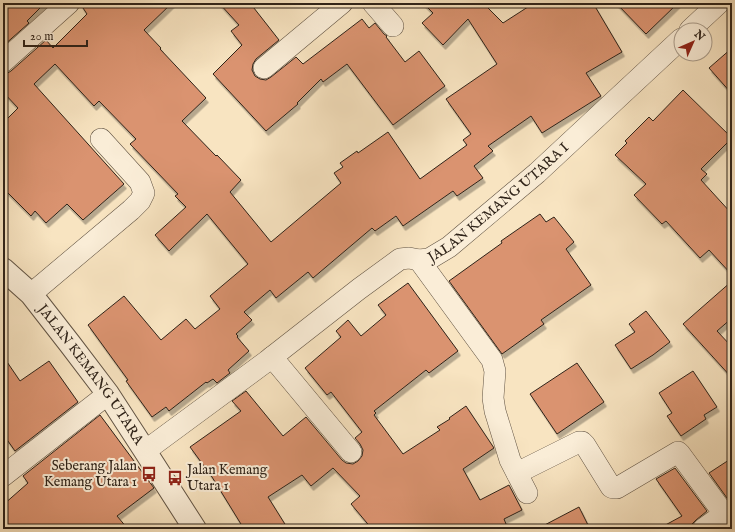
<svg xmlns="http://www.w3.org/2000/svg" width="735" height="532" font-family="'IM FELL English',serif">
  <style>
    .building { fill: #da9370; stroke: #2f2319; filter: url(#shadow) }
    .lines { fill: none; stroke-linecap: round; stroke-linejoin: round }
    .minor-casing { stroke: #615343; stroke-width: 22 }
    .tertiary-casing { stroke: #615343; stroke-width: 24 }
    .minor { stroke: #faedd7; stroke-width: 21 }
    .tertiary { stroke: #faedd7; stroke-width: 22 }
    .labels { text-anchor: middle; dominant-baseline: central; stroke-width: 4; stroke-linejoin: round; paint-order: stroke }
    .street-label { font-size: 14px; fill: #2f2319; stroke: #faedd7 }
    .poi-label { font-size: 14px; fill: #2f2319; stroke: #faedd7; text-anchor: end }
  </style>
  <defs>
    <filter id="shadow"><feDropShadow dx="2.5" dy="4.5" stdDeviation="0" flood-color="#0004"/></filter>
  </defs>
  <rect width="100%" height="100%" fill="#f8e4c1"/>
  <filter id="stains"><feTurbulence type="fractalNoise" baseFrequency=".005" numOctaves="4"/><feColorMatrix values="0 0 0 0 .2 0 0 0 0 .09 0 0 0 0 .02 0 0 0 .5 -.17"/></filter>
  <radialGradient id="worn" r=".72"><stop offset=".6" stop-color="#630" stop-opacity="0"/><stop offset="1" stop-color="#630" stop-opacity=".3"/></radialGradient>
  <g class="building">
    <polygon points="3,3 45,3 27,21 29,23 3,46"/>
    <polygon points="81,3 172,3 144,30 161,48 160,49 206,98 182,121 216,156 217,155 241,180 230,192 271,242 341,183 334,173 343,167 340,163 357,151 358,153 388,132 420,179 467,145 463,140 471,134 446,99 497,64 468,19 443,45 422,23 433,13 423,3 484,3 484,4 503,23 534,3 593,3 622,52 586,73 601,96 542,133 531,116 488,146 493,151 474,166 483,178 457,196 453,191 403,226 396,216 375,231 372,228 313,278 308,272 276,298 270,290 244,312 252,320 236,334 238,336 237,337 249,351 228,370 230,373 217,383 213,379 207,383 206,382 169,411 166,407 152,417 126,381 128,380 88,325 124,296 161,340 186,319 195,329 220,309 210,296 248,264 207,214 169,251 155,235 186,207 175,196 178,194 130,144 136,139 99,101 94,106 55,64 34,84 124,184 83,220 67,204 46,223 35,211 31,216 3,188 3,123 18,108 3,92 3,74 6,74 11,71 46,40 53,48 87,14 81,5"/>
    <polygon points="219,3 250,3 279,40 256,59 253,64 252,70 255,76 260,79 266,80 271,77 296,57 303,64 362,19 369,28 375,23 384,34 387,36 386,37 405,62 419,51 445,86 393,125 347,64 323,82 321,79 297,103 298,104 266,131 213,74 242,45 231,31 239,25"/>
    <polygon points="616,3 678,3 646,34"/>
    <polygon points="732,48 732,94 709,68"/>
    <polygon points="683,90 732,138 701,169 707,174 701,180 732,214 732,275 709,250 700,258 666,221 662,224 634,195 646,184 615,155 627,143 625,141 649,117 653,121"/>
    <polygon points="540,214 546,222 554,217 574,242 566,249 591,285 541,320 544,324 502,354 449,281 502,243 501,241"/>
    <polygon points="732,281 732,318 717,331 732,347 732,378 683,324"/>
    <polygon points="408,283 458,351 429,373 426,370 374,411 376,413 374,415 403,454 440,430 437,427 450,419 449,418 466,406 494,448 463,469 480,500 509,485 522,510 504,519 508,529 372,529 351,504 360,496 333,468 311,486 302,475 268,497 288,529 244,529 212,477 190,447 241,411 232,401 246,391 283,436 306,417 342,460 346,463 353,464 358,461 362,456 363,450 360,444 355,438 362,432 331,392 327,395 305,368 341,337 336,331 348,320 361,336 386,315 378,305"/>
    <polygon points="646,311 670,342 653,355 631,369 615,345 635,332 629,324"/>
    <polygon points="3,356 20,381 49,361 78,402 15,451 3,434"/>
    <polygon points="577,363 604,402 557,434 530,394"/>
    <polygon points="693,371 717,407 704,415 706,419 681,436 667,416 672,413 659,393"/>
    <polygon points="100,415 154,488 117,516 128,529 3,529 3,505 28,483 23,476"/>
    <polygon points="732,458 732,505 709,473"/>
    <polygon points="675,468 707,511 696,520 692,524 691,529 658,529 682,516 656,479"/>
    <polygon points="579,507 590,529 537,529"/>
  </g>
  <g class="lines">
    <defs>
      <g id="minor">
        <polyline points="373,3 393,26"/>
        <polyline points="690,30 719,3"/>
        <polyline points="3,62 69,3"/>
        <polyline points="264,68 342,3"/>
        <polyline points="419,260 492,360 495,371 493,398 495,411 510,460 527,493"/>
        <polyline points="31,294 131,210 140,201 144,193 140,182 101,139"/>
        <polyline points="272,357 351,452"/>
        <path id="s1" d="M 145,451 L 267,361 L 359,289 L 400,259 L 409,258 L 419,260 L 429,259 L 449,247 L 537,173 L 681,39"/>
        <polyline points="517,473 579,442 582,442 585,445 611,487 613,488 617,488 678,452 680,454 724,514 703,529"/>
        <polyline points="3,476 108,394"/>
      </g>
      <g id="tertiary">
        <path id="s2" d="M 3,269 L 31,294 L 70,344 L 108,394 L 145,451 L 195,529"/>
      </g>
    </defs>
    <use href="#minor" class="minor-casing"/>
    <use href="#tertiary" class="tertiary-casing"/>
    <use href="#minor" class="minor"/>
    <use href="#tertiary" class="tertiary"/>
  </g>
  <defs>
    <symbol id="bus-bare" viewBox="-9 -9 18 18"><path d="M-5-6H5V4H4V6H2V4H-2V6H-4V4H-5ZM-3.5-4V0h7V-4ZM-3.5 1.2v1.5H-2V1.2ZM2 1.2v1.5H3.5V1.2Z" fill="#8f2418" stroke="#faedd7" stroke-width="2.5" paint-order="stroke"/></symbol>
  </defs>
  <g fill-rule="evenodd">
    <use href="#bus-bare" x="138" y="463" width="22" height="22"/>
    <use href="#bus-bare" x="164" y="467" width="22" height="22"/>
  </g>
  <g class="labels">
    <g class="street-label">
      <text stroke="none"><textPath href="#s1" startOffset="438">JALAN KEMANG UTARA I</textPath></text>
      <text stroke="none"><textPath href="#s2" startOffset="138">JALAN KEMANG UTARA</textPath></text>
    </g>
    <g class="poi-label">
      <text x="137" y="466">Seberang Jalan<tspan x="137" dy="16">Kemang Utara 1</tspan></text>
      <text x="187" y="470" text-anchor="start">Jalan Kemang<tspan x="187" dy="16">Utara 1</tspan></text>
    </g>
  </g>
  <rect width="735" height="532" fill="none" stroke="#f8e4c1" stroke-width="16"/>
  <rect x="4" y="4" width="727" height="524" fill="none" stroke="#2f2319" stroke-width="2"/>
  <rect x="8" y="8" width="719" height="516" fill="none" stroke="#2f2319"/>
  <g transform="translate(693 42) rotate(45)"><circle r="19" fill="#faedd7" stroke="#a99c8b"/>
  <path d="M0-3L7 15L0 10L-7 15Z" fill="#8f2418"/>
  <text y="-6" font-size="11" font-weight="bold" text-anchor="middle" fill="#2f2319">N</text>
  </g>
  <path d="M24 40v6h63v-6" fill="none" stroke="#2f2319" stroke-width="2"/>
  <text x="30" y="40" font-size="12" fill="#2f2319" stroke="#faedd7" stroke-width="3" paint-order="stroke">20 m</text>
  <rect width="100%" height="100%" filter="url(#stains)"/>
  <rect width="100%" height="100%" fill="url(#worn)"/>
</svg>
